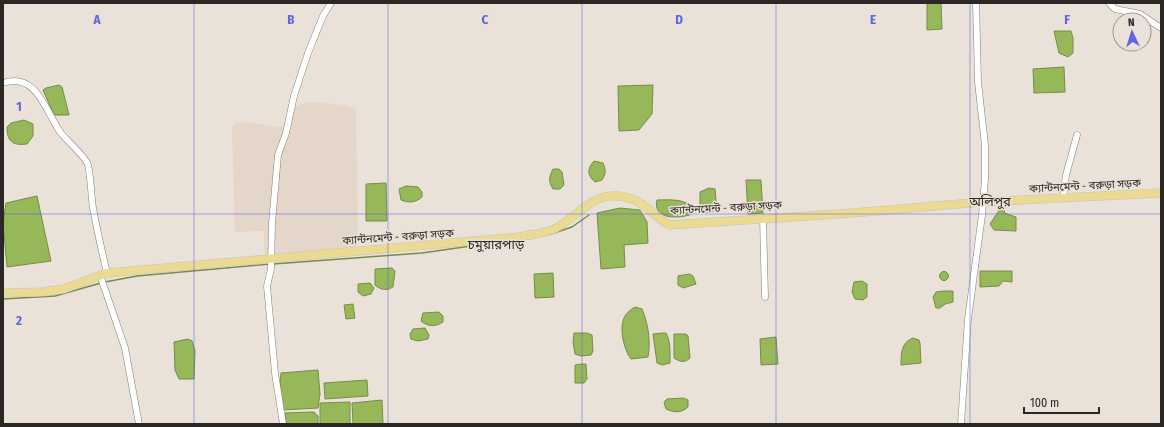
<svg xmlns="http://www.w3.org/2000/svg" width="1164" height="427" font-family="'Fira Sans Condensed','Noto Sans Bengali',sans-serif">
  <style>
    .built { fill: #e4d6c8 }
    .water { fill: #96b858; stroke: #768c48 }
    .lines { fill: none; stroke-linecap: round; stroke-linejoin: round }
    .stream { stroke: #768c48; stroke-width: 1.5 }
    .minor-casing { stroke: #877f77; stroke-width: 7 }
    .major-casing { stroke: #c4c3c2; stroke-width: 9 }
    .minor { stroke: #fff; stroke-width: 6 }
    .major { stroke: #ebdb92; stroke-width: 8 }
    .grid { fill: none; stroke: #6166de; stroke-width: 1; stroke-opacity: 0.55 }
    .labels { text-anchor: middle; dominant-baseline: central; stroke-width: 3; stroke-linejoin: round; paint-order: stroke }
    .street-label { font-size: 11px; fill: #2b2724; stroke: #eae2d9 }
    .quarter-label { font-size: 13px; fill: #2b2724; stroke: #eae2d9 }
    .grid-label { font-size: 13px; text-anchor: middle; font-weight: bold; fill: #6166de; stroke: #eae2d9; stroke-width: 3; stroke-linejoin: round; paint-order: stroke }
  </style>
  <rect width="100%" height="100%" fill="#eae2d9"/>
  <polygon class="built" points="308,102 346,105 356,109 358,246 302,254 265,257 264,231 235,232 232,128 235,123 246,122 277,127 289,126 295,107"/>
  <g class="water">
    <polygon points="927,3 941,3 942,29 927,30"/>
    <polygon points="1054,31 1071,31 1073,38 1073,53 1068,57 1059,53"/>
    <polygon points="1064,67 1065,92 1034,93 1033,69"/>
    <polygon points="59,85 62,87 69,115 54,115 43,90 46,88"/>
    <polygon points="653,85 652,114 639,130 619,131 618,86"/>
    <path d="M 24,120 L 33,124 L 33,136 L 27,144 C 12,146 7,141 7,127 L 11,123 Z"/>
    <path d="M 594,161 L 603,163 C 606,170 606,174 602,180 L 595,182 C 587,175 587,169 594,161 Z"/>
    <path d="M 553,169 L 559,169 L 562,172 L 564,185 L 560,189 L 553,189 C 548,181 549,177 553,169 Z"/>
    <polygon points="746,180 761,180 763,213 748,214"/>
    <polygon points="386,183 387,221 366,221 366,184"/>
    <path d="M 406,186 L 418,187 L 422,192 L 422,197 C 415,203 409,203 401,200 L 399,189 Z"/>
    <polygon points="709,188 715,189 717,210 707,212 700,209 700,192"/>
    <polygon points="37,196 51,261 7,267 3,223 6,203"/>
    <path d="M 657,200 C 669,200 686,198 693,209 L 692,214 C 680,219 652,220 657,200 Z"/>
    <polygon points="1002,206 1005,206 1004,213 1016,217 1016,231 994,230 990,224"/>
    <polygon points="620,208 640,210 647,222 648,243 624,245 625,267 601,269 597,213"/>
    <path d="M 392,268 L 395,271 L 393,287 C 386,291 381,290 375,285 L 375,269 Z"/>
    <polygon points="980,271 1012,271 1012,282 1003,281 999,286 980,287"/>
    <circle cx="944" cy="276" r="4.5"/>
    <polygon points="553,273 554,297 535,298 534,274"/>
    <polygon points="689,274 693,276 696,284 683,288 678,285 678,276"/>
    <polygon points="862,281 867,284 867,297 863,300 855,299 852,292 854,282"/>
    <polygon points="370,283 374,288 371,294 363,296 358,292 358,284"/>
    <polygon points="943,291 953,291 953,302 945,304 940,308 936,308 933,297 936,292"/>
    <polygon points="353,304 355,318 346,319 344,305"/>
    <path d="M 635,307 L 642,309 C 648,323 651,341 648,357 L 631,359 C 624,350 619,329 624,318 C 626,313 630,310 635,307 Z"/>
    <path d="M 439,312 L 443,316 L 443,322 C 435,327 428,327 421,321 L 423,313 Z"/>
    <polygon points="425,328 429,335 428,339 418,341 411,339 410,334 413,329"/>
    <polygon points="574,333 587,333 592,335 593,351 591,355 581,356 575,354 573,342"/>
    <path d="M 662,333 L 666,333 C 671,342 670,354 670,363 L 662,365 L 657,363 L 653,334 Z"/>
    <path d="M 674,334 L 686,334 L 688,336 L 690,358 C 685,363 680,362 674,358 Z"/>
    <polygon points="776,337 778,364 761,365 760,339"/>
    <path d="M 913,338 L 919,340 L 920,343 L 921,363 L 901,365 C 901,353 901,343 913,338 Z"/>
    <polygon points="188,339 192,341 195,351 194,379 179,379 175,370 174,342"/>
    <polygon points="581,364 586,364 587,379 584,383 575,383 575,365"/>
    <polygon points="318,370 320,394 318,408 282,410 280,383 281,373"/>
    <polygon points="367,380 368,396 325,399 324,383"/>
    <path d="M 683,398 L 688,400 L 688,407 C 681,413 675,413 666,409 L 664,402 L 667,399 Z"/>
    <polygon points="382,400 383,424 353,424 352,403"/>
    <polygon points="350,402 350,424 320,424 320,403"/>
    <polygon points="314,412 318,416 318,424 286,424 285,413"/>
  </g>
  <g class="lines">
    <g class="stream">
      <polyline points="548,235 572,227 589,215"/>
      <polyline points="273,264 422,253 485,244"/>
      <polyline points="105,282 137,276 270,264"/>
      <polyline points="3,299 55,296 101,283"/>
    </g>
    <defs>
      <g id="minor">
        <polyline points="1109,3 1115,9 1140,14 1161,28"/>
        <path d="M 3,83 C 37,71 46,113 61,133 C 67,141 86,157 88,165 C 91,179 91,194 93,208 C 97,230 102,252 107,273"/>
        <polyline points="1063,198 1066,175 1077,135"/>
        <polyline points="763,218 765,297"/>
        <polyline points="100,275 125,348 139,424"/>
        <polyline points="283,424 275,373 267,286 271,269 272,223 278,155 286,133 294,96 308,53 323,16 331,3"/>
        <polyline points="961,424 968,319 982,215 985,179 985,145 978,82 976,3"/>
      </g>
      <path id="major" d="M 3,293 L 42,292 L 64,289 L 107,273 L 519,237 C 532,234 547,234 558,227 C 585,211 596,187 632,199 C 646,203 656,219 670,225 L 852,213 L 983,202 L 1161,193"/>
    </defs>
    <use href="#minor" class="minor-casing"/>
    <use href="#major" class="major-casing"/>
    <use href="#minor" class="minor"/>
    <use href="#major" class="major"/>
  </g>
  <path class="grid" d="M 194,3 L 194,424M 388,3 L 388,424M 582,3 L 582,424M 776,3 L 776,424M 970,3 L 970,424M 3,214 L 1161,214"/>
  <g class="labels">
    <g class="street-label">
      <text transform="translate(1085 186) rotate(-3)">ক্যান্টনমেন্ট - বরুড়া সড়ক</text>
      <text transform="translate(726 208) rotate(-3)">ক্যান্টনমেন্ট - বরুড়া সড়ক</text>
      <text transform="translate(398 237) rotate(-4)">ক্যান্টনমেন্ট - বরুড়া সড়ক</text>
    </g>
    <g class="quarter-label">
      <text x="990" y="201">অলিপুর</text>
      <text x="496" y="244">চমুয়ারপাড়</text>
    </g>
  </g>
  <g class="grid-label">
    <text x="97" y="24">A</text>
    <text x="291" y="24">B</text>
    <text x="485" y="24">C</text>
    <text x="679" y="24">D</text>
    <text x="873" y="24">E</text>
    <text x="1067" y="24">F</text>
    <text x="19" y="111">1</text>
    <text x="19" y="325">2</text>
  </g>
  <rect width="1164" height="427" fill="none" stroke="#2b2724" stroke-width="8"/>
  <g transform="translate(1132 32) rotate(356)"><circle r="19" fill="#eae2d9" stroke="#9e9791"/>
  <path d="M0-3L7 15L0 10L-7 15Z" fill="#6166de"/>
  <text y="-6" font-size="11" font-weight="bold" text-anchor="middle" fill="#2b2724">N</text>
  </g>
  <path d="M1024 407v6h75v-6" fill="none" stroke="#2b2724" stroke-width="2"/>
  <text x="1030" y="407" font-size="12" fill="#2b2724" stroke="#eae2d9" stroke-width="3" paint-order="stroke">100 m</text>
</svg>
